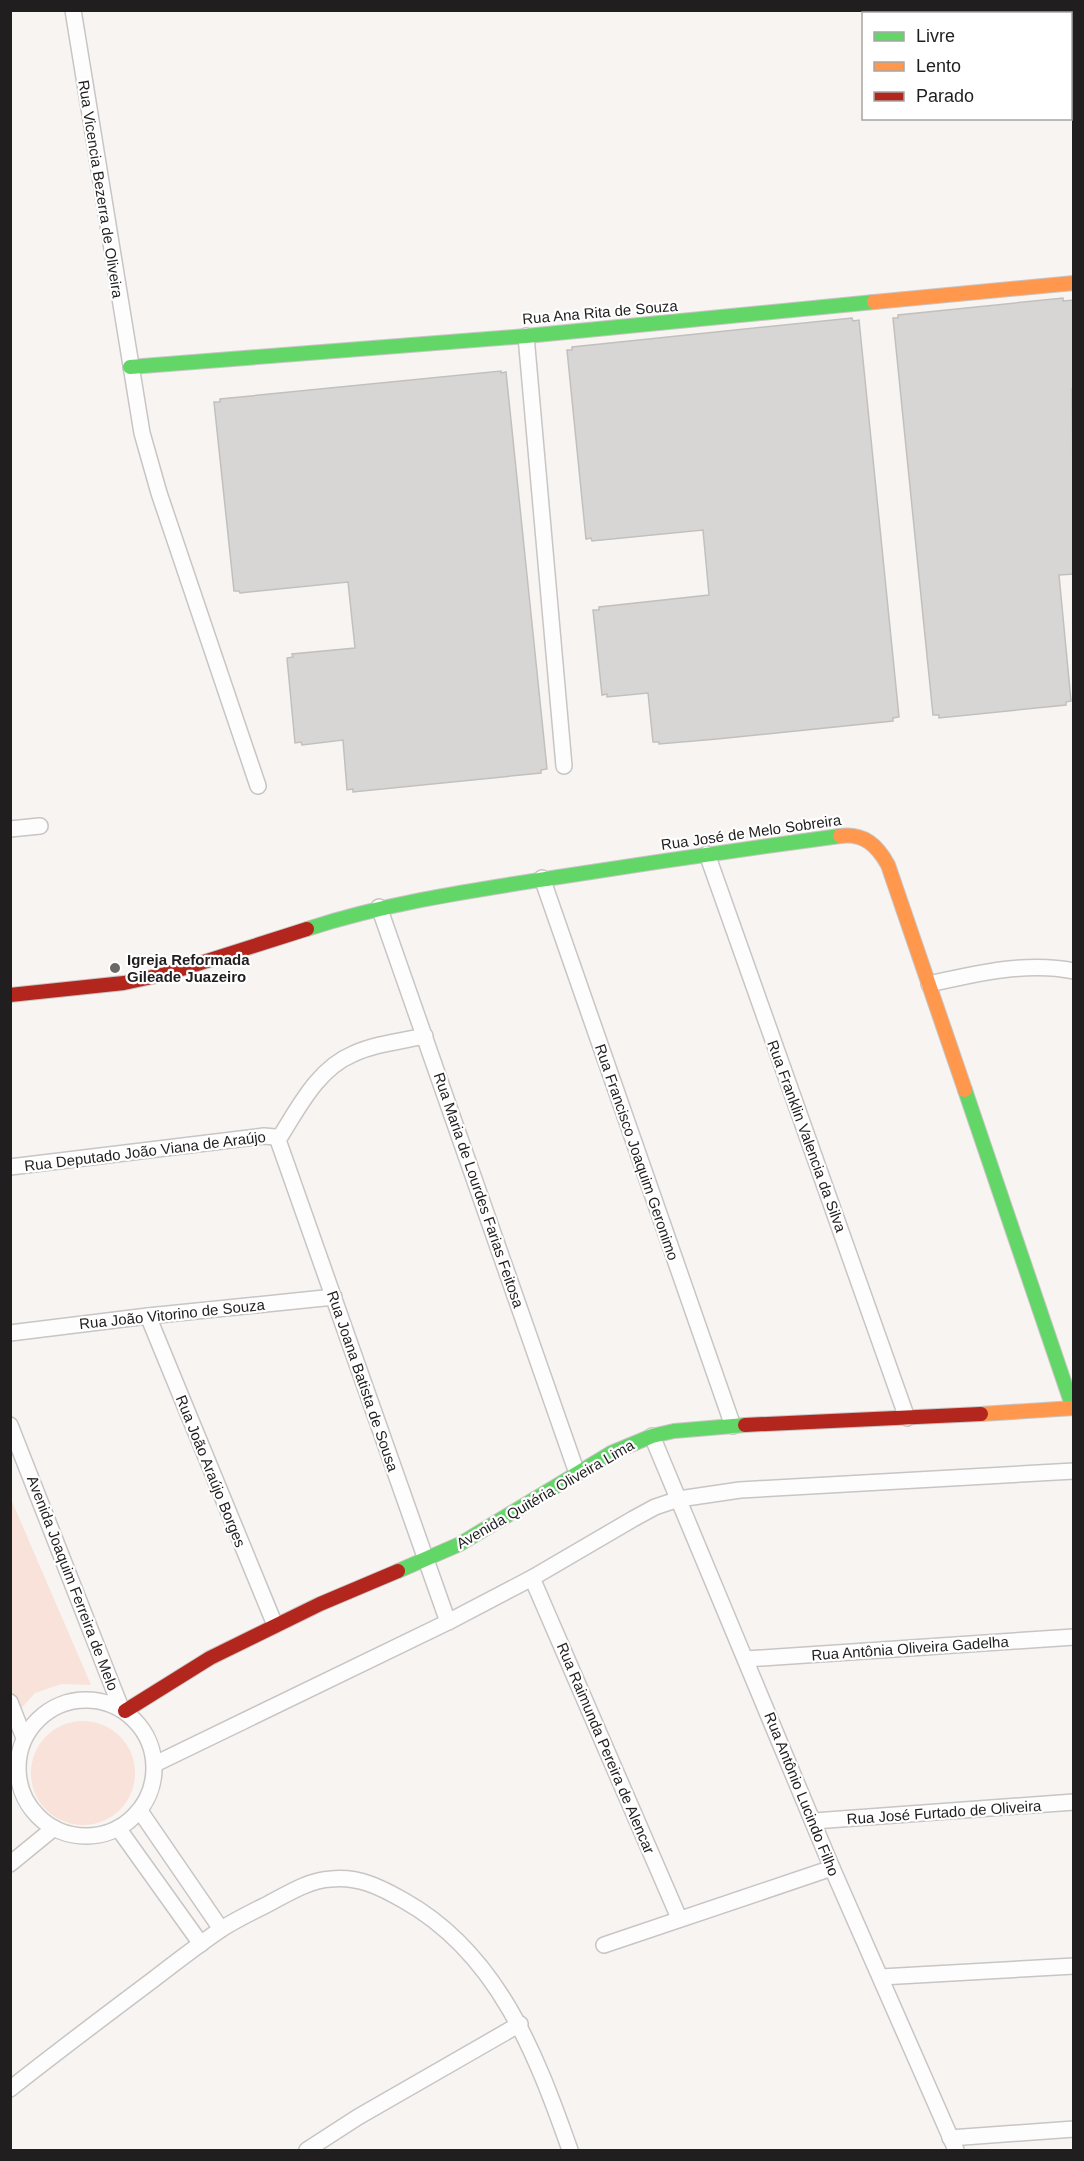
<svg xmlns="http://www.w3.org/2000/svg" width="1084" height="2161" font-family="Arial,sans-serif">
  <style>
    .green { fill: #f8e2d9 }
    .building { fill: #d8d6d4; stroke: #c2c0be; stroke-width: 1.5 }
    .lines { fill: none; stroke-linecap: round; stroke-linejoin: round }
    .street-casing { stroke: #c8c5c4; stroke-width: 18 }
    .fast-casing { stroke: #c8c5c4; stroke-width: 16 }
    .slow-casing { stroke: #c8c5c4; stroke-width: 16 }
    .jam-casing { stroke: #c8c5c4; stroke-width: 16 }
    .street { stroke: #fefdfd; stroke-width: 15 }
    .fast { stroke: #63d668; stroke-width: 14 }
    .slow { stroke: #ff974d; stroke-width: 14 }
    .jam { stroke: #b3261e; stroke-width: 14 }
    .poi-dot { fill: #6b6968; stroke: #fff; stroke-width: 2 }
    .labels { text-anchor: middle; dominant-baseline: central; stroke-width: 4.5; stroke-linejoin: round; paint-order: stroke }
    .street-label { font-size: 15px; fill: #201e1e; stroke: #fff }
    .poi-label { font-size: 15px; font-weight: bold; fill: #201e1e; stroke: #fff; text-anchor: start }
  </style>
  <rect width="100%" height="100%" fill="#f7f4f2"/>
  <g class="green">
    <polygon points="10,1497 91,1685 61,1684 35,1693 17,1713 10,1696"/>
    <circle cx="83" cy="1773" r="52"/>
  </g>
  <g class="building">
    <polygon points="1063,298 1063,301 1074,300 1074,388 1072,389 1074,574 1059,575 1071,701 1066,702 1066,705 939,718 939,715 933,715 893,318 898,318 898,315"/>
    <polygon points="852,318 853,321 859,320 899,717 893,718 893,721 717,739 659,744 659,742 653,742 648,693 607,697 607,694 602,695 593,610 599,610 599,607 709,595 703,530 592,541 591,538 586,539 567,350 572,350 572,347"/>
    <polygon points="501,371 501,373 506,372 547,769 541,770 541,773 353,792 353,789 347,790 343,740 302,745 301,742 295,743 287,658 293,657 292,654 355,648 348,582 240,593 239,591 234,591 214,402 220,402 220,399"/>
  </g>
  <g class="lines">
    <defs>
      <g id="street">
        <polyline points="73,10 142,433 159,493 258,786"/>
        <polyline points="526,336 564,766"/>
        <polyline points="10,829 40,826"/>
        <polyline points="707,854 907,1418"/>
        <polyline points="542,878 733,1426"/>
        <polyline points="379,907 577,1473"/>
        <path d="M 929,984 C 974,974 1027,961 1074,971"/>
        <polyline points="278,1140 448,1622"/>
        <path d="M 278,1140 C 298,1109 317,1069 353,1054 C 375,1044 401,1041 425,1036"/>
        <polyline points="10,1167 264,1136 275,1137 278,1140"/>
        <polyline points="148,1316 275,1625"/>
        <polyline points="10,1333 148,1316 334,1297"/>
        <polyline points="10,1425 121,1708"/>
        <polyline points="652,1436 832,1868 956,2150"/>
        <polyline points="532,1578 679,1918"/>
        <polyline points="746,1659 1074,1637"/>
        <circle cx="86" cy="1768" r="68"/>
        <polyline points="10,1702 24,1738"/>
        <polyline points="155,1764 448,1622 532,1578 633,1519 655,1507 679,1499 740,1490 1074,1471"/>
        <polyline points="140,1811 221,1929"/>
        <polyline points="814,1821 1074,1802"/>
        <polyline points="118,1828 201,1944"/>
        <polyline points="10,1864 54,1828"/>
        <polyline points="604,1945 832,1868"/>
        <polyline points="881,1977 1074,1966"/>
        <path d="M 10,2089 C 58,2051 106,2015 154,1979 C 176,1962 198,1945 220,1930 C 235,1920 252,1912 268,1904 C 287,1894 309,1880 331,1879 C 358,1876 380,1887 403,1900 C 498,1953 536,2054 570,2150"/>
        <polyline points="950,2138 1074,2129"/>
        <polyline points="307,2150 358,2117 520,2024"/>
      </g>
      <g id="fast">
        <polyline points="130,367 526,336 874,302"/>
        <path d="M 307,929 C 387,903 469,891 552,878 C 648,863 744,849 840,836"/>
        <polyline points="965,1090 1073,1408"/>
        <polyline points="398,1571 460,1544 611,1453 652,1436 674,1431 745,1425"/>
      </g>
      <g id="slow">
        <polyline points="874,302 1074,283"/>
        <path d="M 840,836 C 864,833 877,845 888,865 L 965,1090"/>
        <polyline points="981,1414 1074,1408"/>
      </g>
      <g id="jam">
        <polyline points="10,995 124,983 166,974 307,929"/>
        <polyline points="745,1425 981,1414"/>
        <polyline points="125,1711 210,1658 320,1604 398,1571"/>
      </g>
    </defs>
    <use href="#street" class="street-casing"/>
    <use href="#fast" class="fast-casing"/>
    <use href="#slow" class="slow-casing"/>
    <use href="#jam" class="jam-casing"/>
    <use href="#street" class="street"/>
    <use href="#fast" class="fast"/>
    <use href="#slow" class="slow"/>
    <use href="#jam" class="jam"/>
  </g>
  <circle class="poi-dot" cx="115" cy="968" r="6"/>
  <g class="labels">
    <g class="street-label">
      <text transform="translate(101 189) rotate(81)">Rua Vicencia Bezerra de Oliveira</text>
      <text transform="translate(600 312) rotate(-5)">Rua Ana Rita de Souza</text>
      <text transform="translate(751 832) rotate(-8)">Rua José de Melo Sobreira</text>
      <text transform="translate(807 1136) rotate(70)">Rua Franklin Valencia da Silva</text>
      <text transform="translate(145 1151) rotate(-7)">Rua Deputado João Viana de Araújo</text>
      <text transform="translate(637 1152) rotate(71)">Rua Francisco Joaquim Geronimo</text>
      <text transform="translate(479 1190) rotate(71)">Rua Maria de Lourdes Farias Feitosa</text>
      <text transform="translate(172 1314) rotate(-6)">Rua João Vitorino de Souza</text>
      <text transform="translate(363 1381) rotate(71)">Rua Joana Batista de Sousa</text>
      <text transform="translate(211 1471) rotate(68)">Rua João Araújo Borges</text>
      <text transform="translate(545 1494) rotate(-30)">Avenida Quitéria Oliveira Lima</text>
      <text transform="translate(73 1583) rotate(69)">Avenida Joaquim Ferreira de Melo</text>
      <text transform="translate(910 1648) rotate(-4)">Rua Antônia Oliveira Gadelha</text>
      <text transform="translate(606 1748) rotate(67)">Rua Raimunda Pereira de Alencar</text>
      <text transform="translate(802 1794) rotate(68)">Rua Antônio Lucindo Filho</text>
      <text transform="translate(944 1812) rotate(-4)">Rua José Furtado de Oliveira</text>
    </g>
    <g class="poi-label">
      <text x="127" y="959">Igreja Reformada<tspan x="127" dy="17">Gileade Juazeiro</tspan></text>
    </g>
  </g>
  <rect width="1084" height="2161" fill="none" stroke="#201e1e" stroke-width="24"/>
  <rect x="862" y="12" width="210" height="108" fill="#ffffff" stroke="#a6a5a5" stroke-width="1.5"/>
  <rect x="874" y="32" width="30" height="9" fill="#63d668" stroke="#a6a5a5" stroke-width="1.5"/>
  <text x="916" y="42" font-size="18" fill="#201e1e">Livre</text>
  <rect x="874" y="62" width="30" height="9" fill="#ff974d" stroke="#a6a5a5" stroke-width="1.5"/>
  <text x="916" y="72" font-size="18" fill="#201e1e">Lento</text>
  <rect x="874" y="92" width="30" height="9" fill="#b3261e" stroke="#a6a5a5" stroke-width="1.5"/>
  <text x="916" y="102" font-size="18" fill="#201e1e">Parado</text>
</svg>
